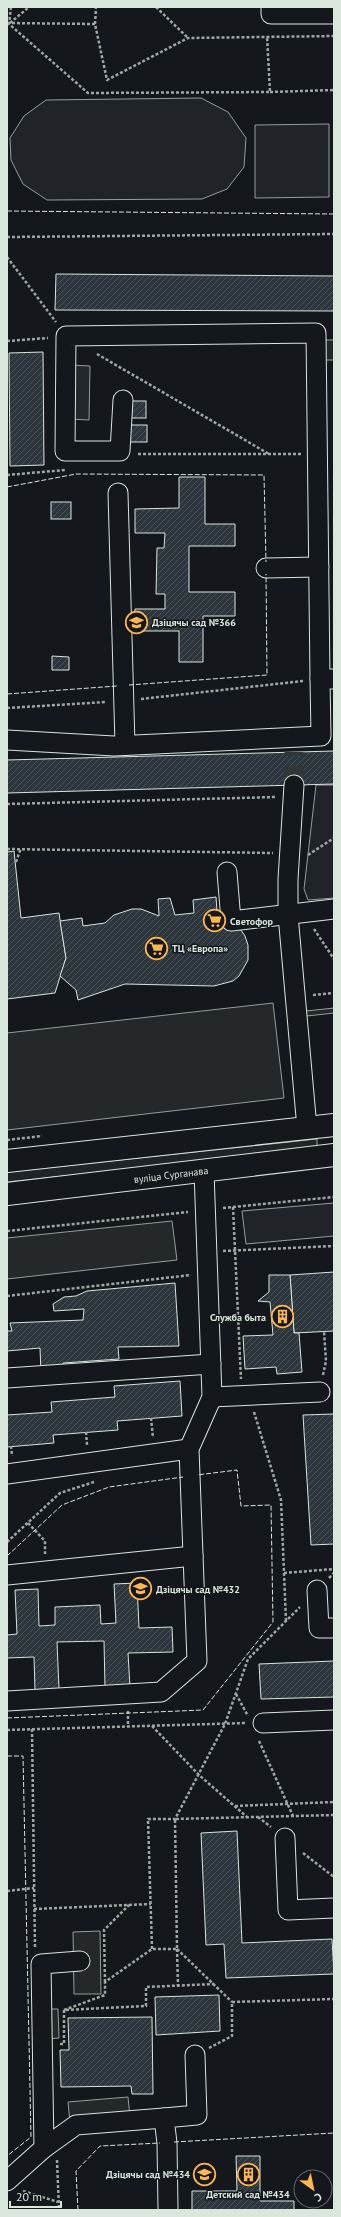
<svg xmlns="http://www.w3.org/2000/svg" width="341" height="2217" font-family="'PT Sans',sans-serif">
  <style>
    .green { fill: #202428; stroke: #939e99 }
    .parking { fill: #24282b; stroke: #939e99 }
    .building { fill: url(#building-hatch); stroke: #d8e6dc }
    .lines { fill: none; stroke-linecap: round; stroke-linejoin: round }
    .minor-tunnel { stroke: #313739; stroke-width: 19; stroke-dasharray: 19 10; stroke-linecap: butt }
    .minor-casing { stroke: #d8e6dc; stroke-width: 21 }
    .major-casing { stroke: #d8e6dc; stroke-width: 24 }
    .path { stroke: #9da8a2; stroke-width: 2.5; stroke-dasharray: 3 2; stroke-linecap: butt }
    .minor { stroke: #14181c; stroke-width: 19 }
    .major { stroke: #14181c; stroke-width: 22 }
    .fence { stroke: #d8e6dc; stroke-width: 1; stroke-dasharray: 5 2; stroke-linecap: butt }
    .labels { text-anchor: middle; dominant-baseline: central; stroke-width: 3; stroke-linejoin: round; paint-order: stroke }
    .poi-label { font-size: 10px; font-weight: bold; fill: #d8e6dc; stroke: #14181c; text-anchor: start }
    .street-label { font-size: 10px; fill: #d8e6dc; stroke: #14181c }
  </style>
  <defs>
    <pattern id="building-hatch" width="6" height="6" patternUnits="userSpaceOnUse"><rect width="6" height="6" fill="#2c363c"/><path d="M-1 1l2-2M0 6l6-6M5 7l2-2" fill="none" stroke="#4a5358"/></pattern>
  </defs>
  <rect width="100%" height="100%" fill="#14181c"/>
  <g class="green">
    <polygon points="201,98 228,112 246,138 244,167 227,189 202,199 47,200 23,184 11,160 10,138 24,116 46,100"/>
    <polygon points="329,124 329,197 255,198 255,125"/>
    <polygon points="316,785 334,785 334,898 308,900 304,889"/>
    <polygon points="317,1139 317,1149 7,1182 7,1172"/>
    <polygon points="334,1203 334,1236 246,1244 242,1211"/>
  </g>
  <g class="parking">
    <rect x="323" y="340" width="11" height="20"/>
    <polygon points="70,365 90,366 89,420 69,419"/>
    <polygon points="273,1003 284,1098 7,1130 7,1033"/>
    <polygon points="334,1008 334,1013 307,1016 306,1011"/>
    <polygon points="172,1221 177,1260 7,1279 7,1238"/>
    <polygon points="100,1931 101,1994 74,1994 73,1932"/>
    <polygon points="48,2009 58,2009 59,2038 48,2039"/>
    <polygon points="128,2097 130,2117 70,2123 68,2102"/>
  </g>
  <g class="building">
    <polygon points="56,274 334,276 334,311 55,310"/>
    <polygon points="43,352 44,465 10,466 9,353"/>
    <rect x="129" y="401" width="17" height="17"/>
    <rect x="129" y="425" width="18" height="17"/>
    <polygon points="179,477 205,477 205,524 235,524 235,546 189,546 189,592 235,592 235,616 203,616 203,662 179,662 179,631 135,631 135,609 165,609 165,594 156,594 157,548 164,548 165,533 135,533 135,509 179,508"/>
    <rect x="51" y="502" width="20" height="17"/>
    <polygon points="52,656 69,657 69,670 52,670"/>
    <polygon points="334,751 334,784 7,793 7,760"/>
    <polygon points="14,851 21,918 59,913 66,958 55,993 7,999 7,852"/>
    <polygon points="216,897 218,925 236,923 245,936 248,945 248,960 239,976 233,981 214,986 125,984 78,1000 76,990 60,976 66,958 60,921 82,918 83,926 105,923 114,915 132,909 141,909 159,916 158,899 170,898 175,915 194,913 193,900"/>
    <polygon points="334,1272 334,1331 294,1333 290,1275"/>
    <polygon points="269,1275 290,1275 294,1333 299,1333 302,1372 277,1374 276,1367 245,1369 243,1336 273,1335 270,1302 258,1301 269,1292"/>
    <polygon points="175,1283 179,1346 118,1347 119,1359 63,1363 63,1372 41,1373 40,1348 7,1351 7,1331 12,1331 10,1323 83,1320 84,1309 54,1311 53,1304 64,1297 76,1296 87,1291"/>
    <polygon points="180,1381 182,1416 117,1421 118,1430 53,1435 54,1443 7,1447 7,1415 52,1412 51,1402 115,1397 114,1386"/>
    <polygon points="334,1414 334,1544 311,1545 303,1415"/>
    <polygon points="137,1583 139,1628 172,1627 173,1652 128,1653 130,1687 105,1688 104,1641 57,1642 59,1689 35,1690 34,1657 7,1658 7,1635 17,1634 15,1590 38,1589 39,1626 55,1625 55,1607 100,1605 101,1624 116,1623 114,1584"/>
    <polygon points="334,1661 334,1697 261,1699 259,1664"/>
    <polygon points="237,1831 242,1943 332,1939 334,1974 226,1978 224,1944 206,1945 201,1833"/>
    <polygon points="219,1995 220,2031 156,2035 155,1997"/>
    <polygon points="152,2017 153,2094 132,2094 131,2086 61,2087 60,2050 69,2050 68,2018"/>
    <polygon points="236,2156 260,2156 260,2201 294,2201 294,2210 192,2210 192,2191 237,2191"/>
  </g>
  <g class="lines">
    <polyline class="minor-tunnel" points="294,785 294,752"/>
    <defs>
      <g id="minor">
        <polyline points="271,7 271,14 334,14"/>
        <polyline points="123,400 120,451 65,451 66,336 316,333 320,679"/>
        <polyline points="118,493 125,745"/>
        <polyline points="266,568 319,567"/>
        <polyline points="7,740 114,746 321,736 320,679 334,679"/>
        <polyline points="294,785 288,879 288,915 307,1128"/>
        <polyline points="227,872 231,921 334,909"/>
        <polyline points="7,1378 211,1364"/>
        <polyline points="212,1397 320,1392"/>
        <polyline points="7,1474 189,1449"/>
        <polyline points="7,1575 193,1556"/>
        <polyline points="317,1590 319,1628 334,1628"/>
        <polyline points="7,1701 161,1692 197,1661 189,1449 212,1397 204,1171"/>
        <polyline points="263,1723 334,1720"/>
        <polyline points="285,1838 288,1910 334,1908"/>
        <polyline points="44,2148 41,1964 80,1961"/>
        <polyline points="7,2181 44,2148 76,2125 164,2118"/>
        <polyline points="168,2208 167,2143 164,2118 197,2115 195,2055"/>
      </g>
      <g id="major">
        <polyline points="7,1161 334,1125"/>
        <polyline points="7,1194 334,1155"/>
      </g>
    </defs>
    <use href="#minor" class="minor-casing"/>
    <use href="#major" class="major-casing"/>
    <g class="path">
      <polyline points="11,7 9,24 88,93 270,92 267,36"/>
      <polyline points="156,7 188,38"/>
      <polyline points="7,23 95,24 107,80 188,38 334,36"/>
      <polyline points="10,23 29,7"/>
      <polyline points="95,24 96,7"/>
      <polyline points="270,92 334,90"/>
      <polyline points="7,237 334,234"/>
      <polyline points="7,257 56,322"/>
      <polyline points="7,341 48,338"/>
      <polyline points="97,354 269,454"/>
      <polyline points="138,454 301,454"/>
      <polyline points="7,475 65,470"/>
      <polyline points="141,699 303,681"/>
      <polyline points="7,708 106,702"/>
      <polyline points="7,804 276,797"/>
      <polyline points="7,849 273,853"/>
      <polyline points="308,855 334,838"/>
      <polyline points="16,862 21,848"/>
      <polyline points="314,929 334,959"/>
      <polyline points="313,995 334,993"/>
      <polyline points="7,1140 42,1136"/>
      <polyline points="233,1207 241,1379"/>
      <polyline points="223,1208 334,1197"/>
      <polyline points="7,1231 188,1212"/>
      <polyline points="223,1251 334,1246"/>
      <polyline points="7,1296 191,1275"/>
      <polyline points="323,1375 326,1361 324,1331"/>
      <polyline points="254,1412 281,1500 286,1621"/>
      <polyline points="151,1418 153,1438"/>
      <polyline points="86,1432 87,1445"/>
      <polyline points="11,1446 12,1456"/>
      <polyline points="28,1523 45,1541 45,1554"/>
      <polyline points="7,1542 60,1493 94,1482"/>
      <polyline points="284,1573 334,1569"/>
      <polyline points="329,1578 334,1573"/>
      <polyline points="236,1694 248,1716"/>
      <polyline points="128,1711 128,1727"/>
      <polyline points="152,1726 199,1775 247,1817"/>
      <polyline points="32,1729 35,1948"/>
      <polyline points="7,1730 246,1723"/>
      <polyline points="259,1741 293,1816"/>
      <polyline points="235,1806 334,1802"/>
      <polyline points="258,1817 271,1827"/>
      <polyline points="303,1853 334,1877"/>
      <polyline points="7,1891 34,1888"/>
      <polyline points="34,1909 151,1904"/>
      <polyline points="152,1949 148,1819 175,1819 225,1724 248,1659 300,1607"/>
      <polyline points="177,1949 232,2002"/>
      <polyline points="177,1949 178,1986"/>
      <polyline points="105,1982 104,1930 129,1905"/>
      <polyline points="64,2010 105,1995 105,1982 152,1949 177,1949 175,1819 334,1815"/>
      <polyline points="66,2010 146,2006 146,1987 214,1984"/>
      <polyline points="60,2044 64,2044 64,2010"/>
      <polyline points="209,2048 232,2036 232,2002 334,1999"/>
      <polyline points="57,2160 59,2210"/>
      <polyline points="23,2191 58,2202"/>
    </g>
    <use href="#minor" class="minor"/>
    <use href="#major" class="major"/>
    <g class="fence">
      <polyline points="7,211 334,214"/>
      <polyline points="7,487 76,474 264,475 266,562"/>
      <polyline points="129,685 267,675 266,574"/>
      <polyline points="7,694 117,686"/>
      <polyline points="7,1556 62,1505 109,1487 183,1477"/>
      <polyline points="7,1718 203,1710 273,1622 271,1505 241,1506 237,1470 197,1475"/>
      <polyline points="7,1756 23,1756 31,2137 7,2156"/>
      <polyline points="174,2142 334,2133"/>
      <polyline points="78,2210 76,2171 100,2146 160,2143"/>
    </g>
  </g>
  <defs>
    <symbol id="school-ring" viewBox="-11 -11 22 22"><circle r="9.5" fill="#14181c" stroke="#ffb74d" stroke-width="1.5"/><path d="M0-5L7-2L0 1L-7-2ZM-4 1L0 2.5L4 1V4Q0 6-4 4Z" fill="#ffb74d"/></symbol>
    <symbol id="supermarket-ring" viewBox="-11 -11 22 22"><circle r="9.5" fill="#14181c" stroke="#ffb74d" stroke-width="1.5"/><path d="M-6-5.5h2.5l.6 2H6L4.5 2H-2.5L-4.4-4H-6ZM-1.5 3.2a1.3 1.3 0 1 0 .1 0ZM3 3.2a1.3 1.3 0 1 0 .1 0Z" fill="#ffb74d"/></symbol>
    <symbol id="building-ring" viewBox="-11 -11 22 22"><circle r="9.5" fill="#14181c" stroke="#ffb74d" stroke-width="1.5"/><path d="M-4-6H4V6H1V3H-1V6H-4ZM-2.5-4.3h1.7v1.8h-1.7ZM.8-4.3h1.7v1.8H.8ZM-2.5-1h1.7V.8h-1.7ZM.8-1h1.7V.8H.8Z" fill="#ffb74d"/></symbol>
  </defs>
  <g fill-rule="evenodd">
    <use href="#school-ring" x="124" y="610" width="25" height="25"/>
    <use href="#supermarket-ring" x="202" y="908" width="25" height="25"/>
    <use href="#supermarket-ring" x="144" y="936" width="25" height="25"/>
    <use href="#building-ring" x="270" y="1304" width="25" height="25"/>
    <use href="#school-ring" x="128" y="1576" width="25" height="25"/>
    <use href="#school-ring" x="192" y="2162" width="25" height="25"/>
    <use href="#building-ring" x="236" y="2162" width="25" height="25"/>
  </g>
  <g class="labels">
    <g class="poi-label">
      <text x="152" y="622">Дзіцячы сад №366</text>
      <text x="230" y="921">Светофор</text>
      <text x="172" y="948">ТЦ «Европа»</text>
      <text x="266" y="1317" text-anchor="end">Служба быта</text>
      <text x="156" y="1589">Дзіцячы сад №432</text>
      <text x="190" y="2174" text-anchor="end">Дзіцячы сад №434</text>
      <text x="248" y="2194" text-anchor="middle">Детский сад №434</text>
    </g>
    <g class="street-label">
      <text transform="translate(171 1175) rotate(-7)">вуліца Сурганава</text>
    </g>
  </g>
  <rect width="341" height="2217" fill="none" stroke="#d8e6dc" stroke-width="16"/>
  <g transform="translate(313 2189) rotate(147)"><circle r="19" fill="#14181c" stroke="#626a69"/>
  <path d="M0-3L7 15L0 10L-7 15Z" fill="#ffb74d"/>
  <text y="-6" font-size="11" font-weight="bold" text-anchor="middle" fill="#d8e6dc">С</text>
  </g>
  <path d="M10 2201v6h51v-6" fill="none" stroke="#d8e6dc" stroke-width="2"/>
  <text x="16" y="2201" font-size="12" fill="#d8e6dc" stroke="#14181c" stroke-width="3" paint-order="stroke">20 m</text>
</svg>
